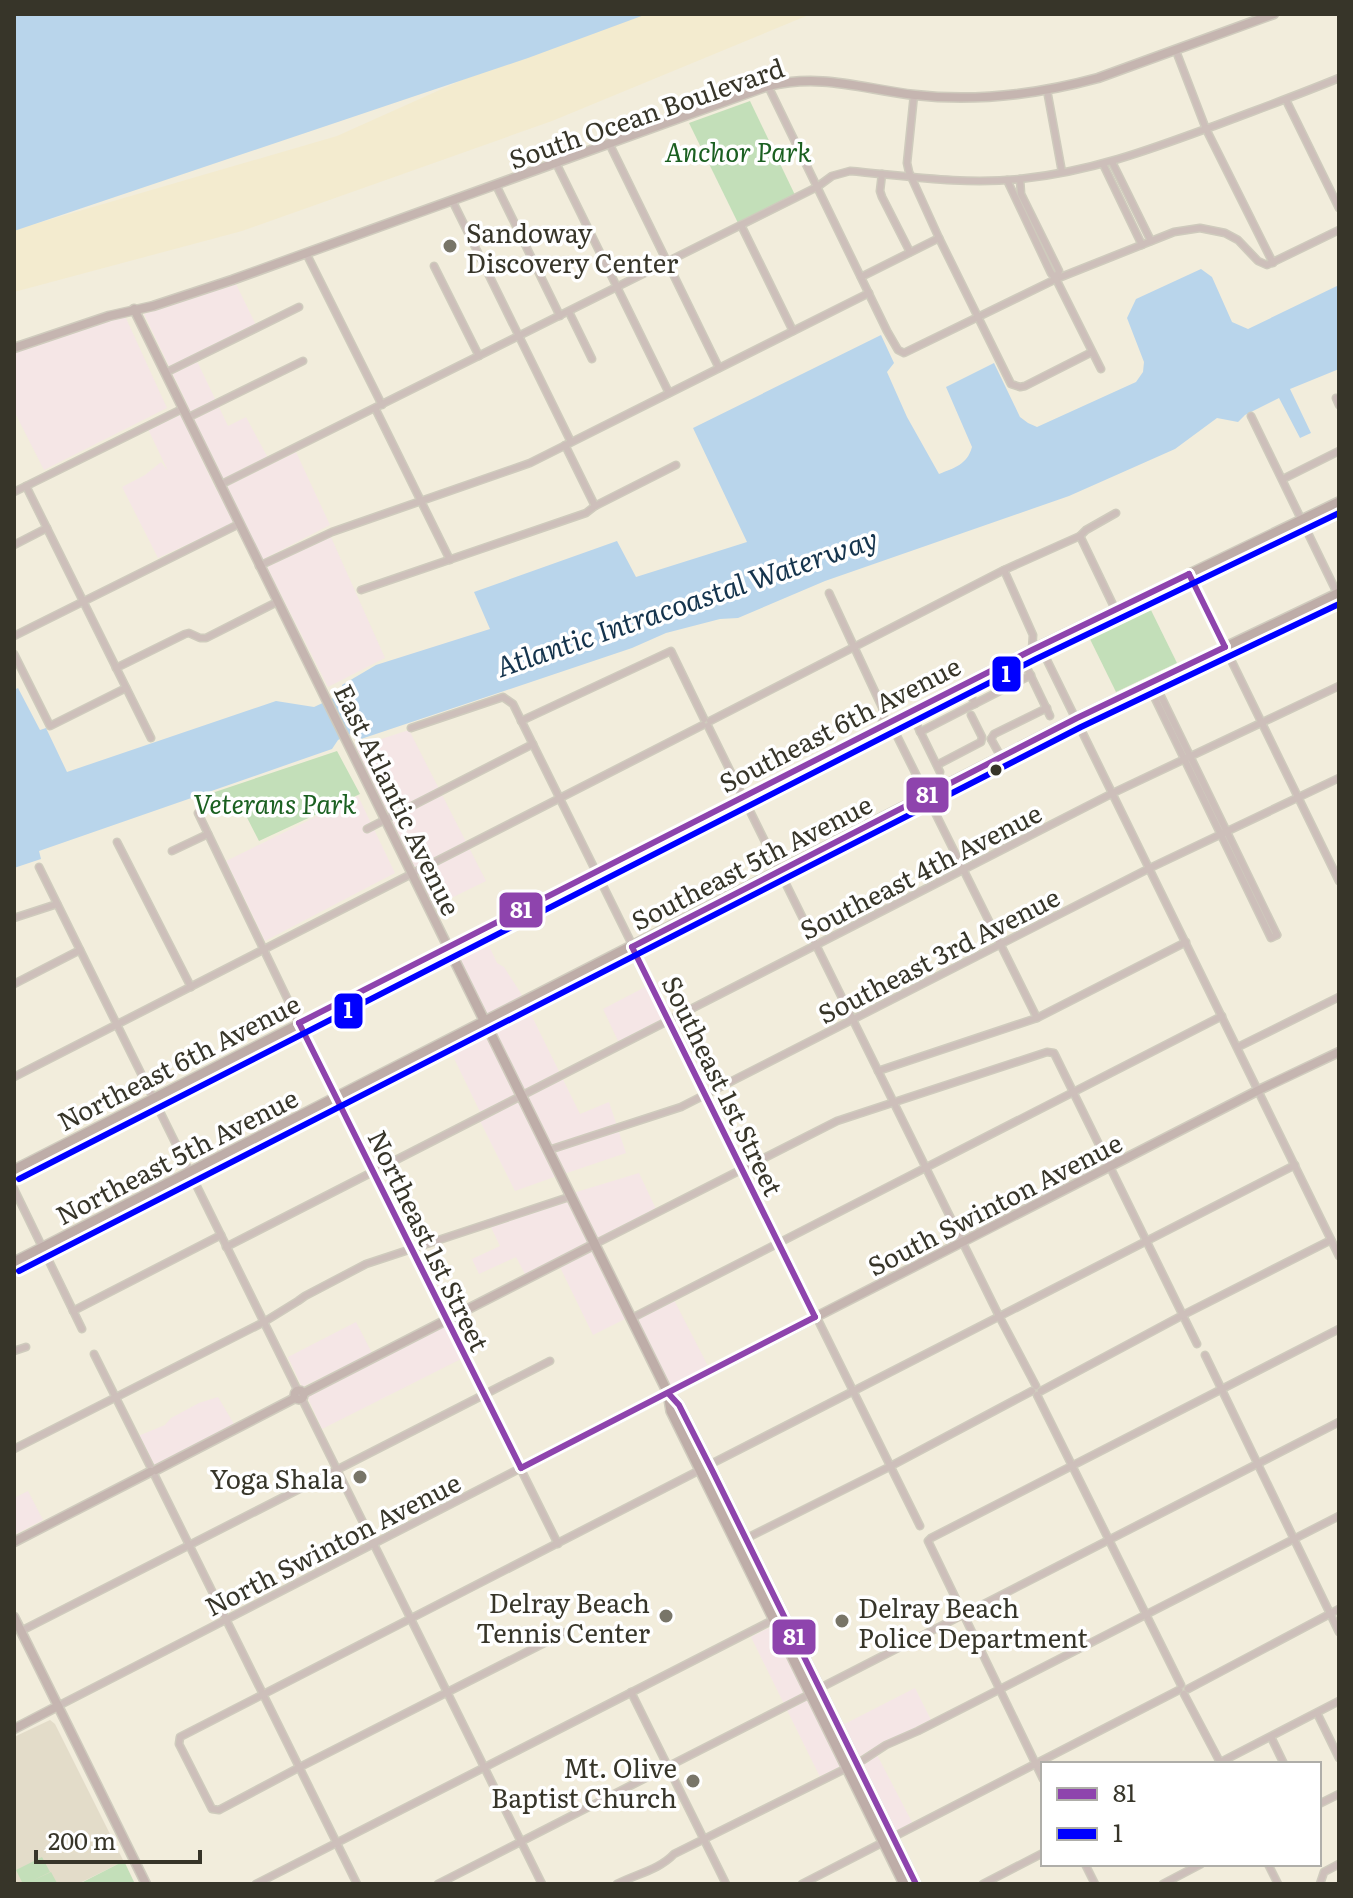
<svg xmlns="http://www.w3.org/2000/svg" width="1353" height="1898" font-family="Literata,serif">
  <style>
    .commercial { fill: #f5e6e6 }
    .education { fill: #e3dcc9 }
    .green { fill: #c3dfb9 }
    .sand { fill: #f3ebcf }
    .water { fill: #b9d5eb }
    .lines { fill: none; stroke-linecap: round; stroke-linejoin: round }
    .street-casing { stroke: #cfcbbd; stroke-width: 9 }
    .secondary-casing { stroke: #cfcbbd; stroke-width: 11 }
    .primary-casing { stroke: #cfcbbd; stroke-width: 12 }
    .street { stroke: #cdbfba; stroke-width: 6 }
    .secondary { stroke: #c5b5b0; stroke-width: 8 }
    .primary { stroke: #beada8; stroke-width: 9 }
    .bus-1-casing { stroke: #fff; stroke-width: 12 }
    .bus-2-casing { stroke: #fff; stroke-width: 12 }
    .bus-1 { stroke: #8e44ad; stroke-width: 6 }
    .bus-2 { stroke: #00f; stroke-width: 6 }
    .poi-dot { fill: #787568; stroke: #fff; stroke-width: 3 }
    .bus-dot { fill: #373529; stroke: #fff; stroke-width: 3 }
    .labels { text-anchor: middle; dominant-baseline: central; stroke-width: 7; stroke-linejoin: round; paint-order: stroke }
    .street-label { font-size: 26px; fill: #373529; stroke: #fff }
    .park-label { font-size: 26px; font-style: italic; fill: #1b6021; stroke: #fff }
    .poi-label { font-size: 26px; fill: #373529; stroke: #fff; text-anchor: end }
    .water-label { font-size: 28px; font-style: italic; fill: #15344d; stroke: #fff }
    .line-badge { stroke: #fff; stroke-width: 3 }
    .badge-label { font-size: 22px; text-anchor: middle; font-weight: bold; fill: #fff }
  </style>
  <rect width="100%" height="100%" fill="#f2eddc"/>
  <g class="commercial">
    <polygon points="235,282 256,325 195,357 228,426 246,417 268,458 224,480 210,451 200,456 217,491 296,452 330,525 262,560 243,519 158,558 122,487 145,475 161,462 168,471 148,429 189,408 144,314"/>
    <polygon points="125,316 167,408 44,470 14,411 14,353"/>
    <polygon points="330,535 385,658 328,687 267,567"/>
    <polygon points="409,730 486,881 433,907 354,749 378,741 378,740"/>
    <polygon points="358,796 395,873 265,941 226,861"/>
    <polygon points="484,935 497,963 504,967 520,992 580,1114 609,1102 626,1153 564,1174 454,949"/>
    <polygon points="649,985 665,1019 619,1043 603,1009"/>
    <polygon points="482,1029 485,1032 557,1176 515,1191 480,1121 483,1118 448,1046 478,1030"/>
    <polygon points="639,1173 656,1209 591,1244 627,1318 593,1335 557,1261 526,1276 516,1257 479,1274 472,1259 500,1246 487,1219"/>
    <polygon points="674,1300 709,1368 669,1387 636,1319"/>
    <polygon points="356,1322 372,1353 302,1387 288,1357"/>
    <polygon points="445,1324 463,1358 322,1429 307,1396"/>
    <polygon points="218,1397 234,1424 153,1467 138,1436 165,1425 171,1418 199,1403"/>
    <polygon points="28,1491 43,1520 14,1535 14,1498"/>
    <polygon points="772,1626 825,1734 915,1688 931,1720 874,1749 913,1824 896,1831 858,1757 820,1777 751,1637"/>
  </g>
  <polygon class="education" points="50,1720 55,1724 124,1862 118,1864 78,1884 14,1884 14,1737"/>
  <g class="green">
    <polygon points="750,101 795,195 738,223 689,123"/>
    <polygon points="1147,602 1177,663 1116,692 1086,631"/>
    <polygon points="337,751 360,794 259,841 237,798 203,811 197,798"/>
    <polygon points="42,1857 50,1872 32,1881 51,1872 57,1883 23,1884 16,1870"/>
    <polygon points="125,1863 135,1884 79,1884 118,1864"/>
  </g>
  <polygon class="sand" points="609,14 811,14 552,121 242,231 14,292 14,230 337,136"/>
  <g class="water">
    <polygon points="14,14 647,14 528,58 14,231"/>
    <path d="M 1201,269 L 1212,277 L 1232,322 L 1248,329 L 1339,285 L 1339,369 L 1290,389 L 1311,433 L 1300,438 L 1279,398 L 1245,415 L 1238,422 L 1217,418 L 1175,449 L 1069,496 L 825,581 L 738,618 L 720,619 L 666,633 L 632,648 L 361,739 L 350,734 L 338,740 L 332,749 L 39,851 L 41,859 L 14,868 L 14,690 L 18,688 L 40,730 L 46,728 L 67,772 L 276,701 L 314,707 L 342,694 L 342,685 L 376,665 L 490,629 L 474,592 L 617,541 L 636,577 L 747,542 L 693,428 L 881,335 L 894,363 L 887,372 L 907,417 L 939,474 C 954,468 967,465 972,447 L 946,387 L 994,363 L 1020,417 L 1028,423 L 1037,427 L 1136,382 L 1143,372 L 1144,362 L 1127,318 L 1136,299 Z"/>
  </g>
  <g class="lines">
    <defs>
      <g id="street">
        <polyline points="1176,51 1206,129 1273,263"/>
        <polyline points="768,86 887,331 898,350 904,353 1056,279 1174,232 1200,228 1225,233 1238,240 1258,261 1267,265 1339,230"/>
        <polyline points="1047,90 1062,172"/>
        <polyline points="914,95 907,163 909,172 939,238 1011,384 1020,387 1025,386 1092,352"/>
        <polyline points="1286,100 1339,208"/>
        <polyline points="609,143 719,368"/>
        <polyline points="1112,162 1151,241"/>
        <polyline points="556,163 669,393"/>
        <polyline points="1103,164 1142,245"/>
        <polyline points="882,174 880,191 882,197 910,252"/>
        <polyline points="1020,179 1021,194 1059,271 1056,279"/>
        <polyline points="1007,180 1051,273 1056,279 1101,369"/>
        <polyline points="496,185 560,316"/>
        <polyline points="452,200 571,442"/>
        <polyline points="741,225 793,331"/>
        <polyline points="306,253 382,405"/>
        <polyline points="434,266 479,356"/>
        <polyline points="861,277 939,238"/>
        <polyline points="569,312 592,359"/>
        <polyline points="165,373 299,307"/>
        <polyline points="1336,398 1339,405"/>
        <polyline points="375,408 450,560"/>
        <polyline points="1251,416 1339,597"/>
        <polyline points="187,418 303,361"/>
        <polyline points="565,445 595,506"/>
        <polyline points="1283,479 1339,451"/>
        <path d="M 220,485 L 817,187 L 832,176 L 850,171 C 907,176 963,185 1020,179 C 1090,172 1149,150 1214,126 C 1256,110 1298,95 1339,78"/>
        <polyline points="26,486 151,738"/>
        <polyline points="14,492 182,409"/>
        <polyline points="1080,536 1115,609"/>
        <polyline points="14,545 47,528"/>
        <polyline points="259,566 332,532 530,463 869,293"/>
        <polyline points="1004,570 1033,635 1032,650"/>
        <polyline points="1189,574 1339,881"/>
        <polyline points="361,590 586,513 595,506 676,465"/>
        <polyline points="829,593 882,707 884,715 881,726"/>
        <polyline points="14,636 239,524"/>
        <polyline points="1040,646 1339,1256"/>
        <polyline points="14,654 50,726 126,688"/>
        <polyline points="116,668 185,634 189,633 200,638 206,638 277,602"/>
        <polyline points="1027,668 1050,716"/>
        <polyline points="1154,682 1277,935"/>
        <polyline points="965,684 975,704"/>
        <polyline points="1148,684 1271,938 1277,935"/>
        <polyline points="521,721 671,651 704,719"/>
        <polyline points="710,721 1004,570 1080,536 1086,530 1116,513"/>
        <polyline points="890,722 1037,1018"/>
        <polyline points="917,725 940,772"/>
        <polyline points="708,726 999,1316 1036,1386"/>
        <polyline points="411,728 503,697 513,704 920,1526"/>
        <polyline points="920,732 1031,675"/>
        <polyline points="991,739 994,734 1047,708"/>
        <polyline points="991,739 1001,757"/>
        <polyline points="937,765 981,742 982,737 971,715"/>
        <polyline points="198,813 299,1023 558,1544"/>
        <polyline points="367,829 533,744"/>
        <polyline points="117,842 191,987"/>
        <polyline points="172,851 208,834"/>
        <polyline points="39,867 298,1391"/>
        <polyline points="14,918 57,904"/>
        <polyline points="14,984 80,950"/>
        <polyline points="1238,1047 1339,997"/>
        <polyline points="878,1071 1037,1018 1186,942"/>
        <polyline points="14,1077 703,725"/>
        <polyline points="549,1150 681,1107 1150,868 1339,778"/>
        <polyline points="14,1189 82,1329"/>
        <polyline points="595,1244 837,1121 1047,1052 1054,1053 1197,1344"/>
        <polyline points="226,1247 1113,793 1339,686"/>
        <polyline points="73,1311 221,1235"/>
        <polyline points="632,1318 1222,1016"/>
        <polyline points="14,1351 26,1347"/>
        <polyline points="94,1354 151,1468"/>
        <polyline points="1205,1355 1339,1632"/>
        <polyline points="1041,1391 1183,1315 1331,1240"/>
        <polyline points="1037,1395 1181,1685"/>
        <polyline points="302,1399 542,1884"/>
        <polyline points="14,1449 264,1322 298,1301 305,1296 366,1264 572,1196"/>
        <polyline points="709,1465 1295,1165"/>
        <polyline points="154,1474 357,1884"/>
        <polyline points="743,1540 889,1467 1032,1391"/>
        <polyline points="21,1631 550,1361"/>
        <polyline points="566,1632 300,1767 219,1810 212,1809 179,1744 180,1737 700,1470"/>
        <polyline points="820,1688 1339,1422"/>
        <polyline points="1188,1689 1339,1609"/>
        <polyline points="631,1692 726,1884"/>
        <polyline points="1184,1694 1221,1764"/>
        <polyline points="58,1706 521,1468"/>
        <polyline points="1317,1713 1339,1758"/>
        <polyline points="1271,1737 1284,1764"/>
        <polyline points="1217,1764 1339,1701"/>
        <polyline points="1043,1779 928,1541 931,1538 1339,1329"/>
        <polyline points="1319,1804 1339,1794"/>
        <polyline points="1085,1864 1095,1884"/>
        <polyline points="1268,1864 1278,1884"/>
        <polyline points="256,1884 777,1618"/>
        <polyline points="438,1884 810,1694"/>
        <path d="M 617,1884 C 636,1874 659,1870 674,1854 L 863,1760 L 886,1745 L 918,1731 L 1339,1516"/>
        <polyline points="802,1884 1179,1690"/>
        <polyline points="983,1884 1043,1853"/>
        <polyline points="1163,1884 1201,1864"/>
        <polyline points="1320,1884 1324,1872 1339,1864"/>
      </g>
      <g id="secondary">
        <polyline points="134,309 448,947"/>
        <path d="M 14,348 L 109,316 L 153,306 L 232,280 L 768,86 C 822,73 863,89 915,95 C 976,102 1039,94 1098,78 L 1274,14"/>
        <circle cx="299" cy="1395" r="4.5"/>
        <polyline points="304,1393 595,1244"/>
        <polyline points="521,1468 1259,1090 1339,1052"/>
        <polyline points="156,1470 295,1398"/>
        <polyline points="14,1542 150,1472"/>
        <polyline points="14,1617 146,1884"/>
        <polyline points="14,1729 58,1706"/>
      </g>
      <g id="primary">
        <polyline points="448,947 668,1393 679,1405 713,1472 916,1884"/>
        <polyline points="14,1170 1032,650 1339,502"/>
        <polyline points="14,1262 1077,718 1339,593"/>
        <polyline points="668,1393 671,1411 904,1884"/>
      </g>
    </defs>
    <use href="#street" class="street-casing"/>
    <use href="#secondary" class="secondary-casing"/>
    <use href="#primary" class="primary-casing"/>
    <use href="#street" class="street"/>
    <use href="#secondary" class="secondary"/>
    <use href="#primary" class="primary"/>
    <defs>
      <g id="bus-1">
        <polyline points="1189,574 1225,647"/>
        <polyline points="632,947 1077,718 1225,647"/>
        <polyline points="632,947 815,1317"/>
        <polyline points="299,1023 1032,650 1189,574"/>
        <polyline points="299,1023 521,1468"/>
        <polyline points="668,1393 679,1405 713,1472 916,1884"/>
        <polyline points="521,1468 815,1317"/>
      </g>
      <g id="bus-2">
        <polyline points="19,1179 1036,659 1339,513"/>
        <polyline points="19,1271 1081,727 1339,604"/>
      </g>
    </defs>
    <use href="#bus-1" class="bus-1-casing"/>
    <use href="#bus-2" class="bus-2-casing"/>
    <use href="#bus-1" class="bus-1"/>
    <use href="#bus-2" class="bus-2"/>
  </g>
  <g class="poi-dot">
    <circle cx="450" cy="246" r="8"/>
    <circle cx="360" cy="1477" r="8"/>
    <circle cx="666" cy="1616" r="8"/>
    <circle cx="842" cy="1621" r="8"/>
    <circle cx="693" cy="1781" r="8"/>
  </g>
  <circle class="bus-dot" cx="996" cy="770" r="7"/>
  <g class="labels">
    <g class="street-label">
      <text transform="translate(646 112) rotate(-19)">South Ocean Boulevard</text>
      <text transform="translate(839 723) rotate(-27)">Southeast 6th Avenue</text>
      <text transform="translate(399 799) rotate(64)">East Atlantic Avenue</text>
      <text transform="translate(751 861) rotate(-27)">Southeast 5th Avenue</text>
      <text transform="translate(920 870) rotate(-27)">Southeast 4th Avenue</text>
      <text transform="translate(938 954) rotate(-27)">Southeast 3rd Avenue</text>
      <text transform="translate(178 1061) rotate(-27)">Northeast 6th Avenue</text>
      <text transform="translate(724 1085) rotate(64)">Southeast 1st Street</text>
      <text transform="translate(176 1155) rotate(-27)">Northeast 5th Avenue</text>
      <text transform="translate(994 1203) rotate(-27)">South Swinton Avenue</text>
      <text transform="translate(430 1240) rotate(64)">Northeast 1st Street</text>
      <text transform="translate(332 1543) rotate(-27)">North Swinton Avenue</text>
    </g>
    <g class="park-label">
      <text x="738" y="150">Anchor Park</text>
      <text x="275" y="802">Veterans Park</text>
    </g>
    <g class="poi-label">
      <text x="466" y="231" text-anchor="start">Sandoway<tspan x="466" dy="30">Discovery Center</tspan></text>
      <text x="344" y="1477">Yoga Shala</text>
      <text x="650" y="1601">Delray Beach<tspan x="650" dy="30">Tennis Center</tspan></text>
      <text x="858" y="1606" text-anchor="start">Delray Beach<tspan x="858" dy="30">Police Department</tspan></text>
      <text x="677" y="1766">Mt. Olive<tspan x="677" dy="30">Baptist Church</tspan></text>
    </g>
    <g class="water-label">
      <text transform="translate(686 601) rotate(-19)">Atlantic Intracoastal Waterway</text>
    </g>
  </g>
  <g class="line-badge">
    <rect x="991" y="655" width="31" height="38" rx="8" fill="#00f"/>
    <rect x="905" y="776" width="45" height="38" rx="8" fill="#8e44ad"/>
    <rect x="498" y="891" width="46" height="38" rx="8" fill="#8e44ad"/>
    <rect x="333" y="992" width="31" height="38" rx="8" fill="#00f"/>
    <rect x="771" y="1618" width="46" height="38" rx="8" fill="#8e44ad"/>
  </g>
  <g class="badge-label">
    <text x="1006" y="682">1</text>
    <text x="927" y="803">81</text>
    <text x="521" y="918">81</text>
    <text x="348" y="1018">1</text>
    <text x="794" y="1645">81</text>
  </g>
  <rect width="1353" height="1898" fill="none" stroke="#373529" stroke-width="32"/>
  <rect x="1041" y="1762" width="280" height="104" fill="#ffffff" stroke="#afaea9" stroke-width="2"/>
  <rect x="1057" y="1788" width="40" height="12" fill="#8e44ad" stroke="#afaea9" stroke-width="2"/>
  <text x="1113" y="1802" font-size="24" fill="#373529">81</text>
  <rect x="1057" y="1828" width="40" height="12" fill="#0000ff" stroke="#afaea9" stroke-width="2"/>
  <text x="1113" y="1842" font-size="24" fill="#373529">1</text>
  <path d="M36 1850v12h164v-12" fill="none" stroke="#373529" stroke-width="4"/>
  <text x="48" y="1850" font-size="24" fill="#373529" stroke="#ffffff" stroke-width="6" paint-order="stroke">200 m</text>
</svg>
